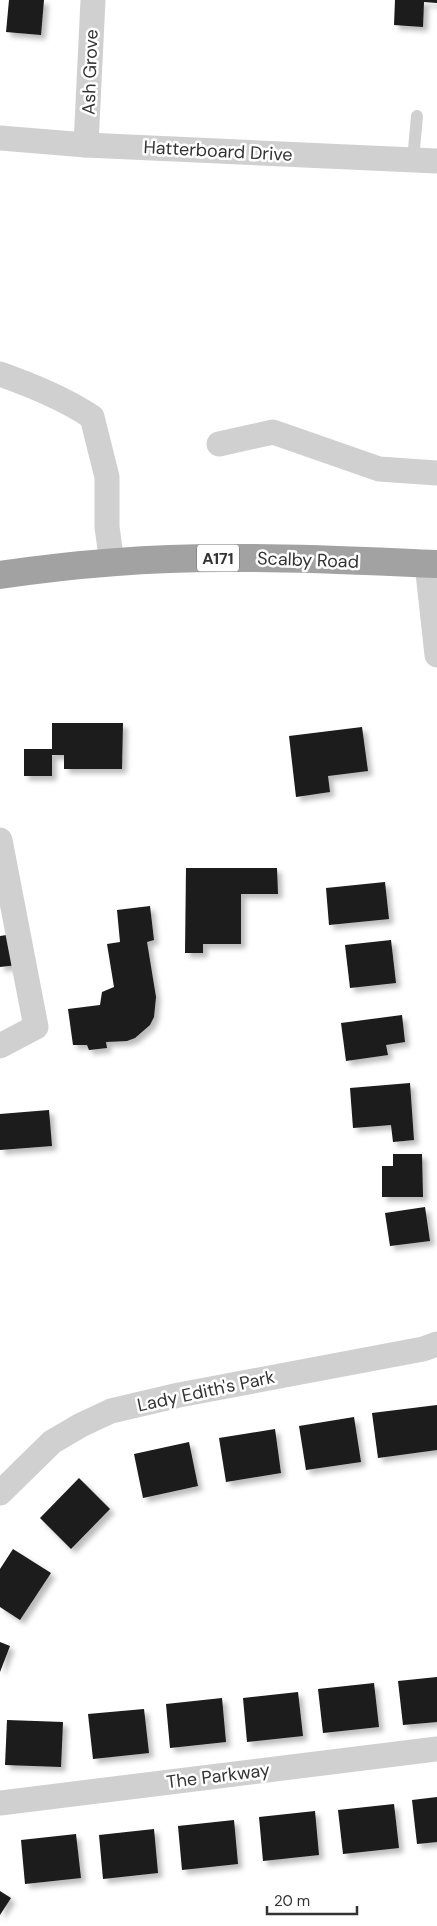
<svg xmlns="http://www.w3.org/2000/svg" width="437" height="1926" font-family="'DM Sans',sans-serif">
  <style>
    .building { fill: #1a1a1a; filter: url(#shadow) }
    .lines { fill: none; stroke-linecap: round; stroke-linejoin: round }
    .service { stroke: #d0d0d0; stroke-width: 12 }
    .minor { stroke: #d0d0d0; stroke-width: 25 }
    .trunk { stroke: #a2a2a2; stroke-width: 28 }
    .labels { text-anchor: middle; dominant-baseline: central; stroke-width: 5; stroke-linejoin: round; paint-order: stroke }
    .shield { fill: #fff; stroke: #707070; stroke-width: 1 }
    .shield-label { font-size: 16px; font-weight: bold; fill: #333 }
    .street-label { font-size: 18px; fill: #333; stroke: #fff }
  </style>
  <defs>
    <filter id="shadow"><feDropShadow dx="4.5" dy="4.5" stdDeviation="2.5" flood-color="#0004"/></filter>
  </defs>
  <rect width="100%" height="100%" fill="#fff"/>
  <g class="building">
    <polygon points="9,0 44,0 41,35 6,32"/>
    <polygon points="395,0 437,0 437,3 424,2 423,27 394,25"/>
    <polygon points="52,723 123,723 122,769 64,769 64,755 52,755 52,776 24,776 24,749 52,749"/>
    <polygon points="362,727 368,771 328,776 330,792 296,797 289,736"/>
    <polygon points="186,868 277,868 278,894 241,894 241,944 203,944 203,953 185,953"/>
    <polygon points="385,882 389,919 329,925 326,888"/>
    <polygon points="150,906 154,940 147,942 156,997 154,1017 150,1025 135,1038 127,1041 106,1042 107,1048 89,1050 87,1045 73,1045 68,1009 100,1005 102,992 114,987 107,944 120,942 117,910"/>
    <polygon points="13,934 17,965 0,967 0,936"/>
    <polygon points="391,940 396,983 350,988 345,945"/>
    <polygon points="402,1015 405,1042 386,1045 388,1055 346,1061 341,1023"/>
    <polygon points="410,1083 414,1140 393,1142 391,1125 353,1128 350,1088"/>
    <polygon points="49,1110 52,1146 0,1150 0,1114"/>
    <polygon points="393,1154 422,1154 423,1197 382,1197 382,1166 393,1166"/>
    <polygon points="425,1207 430,1241 390,1246 385,1213"/>
    <polygon points="437,1405 437,1450 378,1458 372,1413"/>
    <polygon points="354,1417 361,1462 306,1470 299,1426"/>
    <polygon points="275,1429 281,1473 226,1482 219,1438"/>
    <polygon points="189,1442 198,1486 143,1498 134,1454"/>
    <polygon points="79,1478 110,1509 71,1549 40,1518"/>
    <polygon points="13,1549 51,1573 20,1620 0,1607 0,1569"/>
    <polygon points="0,1642 10,1646 0,1672"/>
    <polygon points="437,1677 437,1722 403,1725 398,1681"/>
    <polygon points="374,1683 379,1727 323,1733 318,1689"/>
    <polygon points="298,1692 303,1736 247,1742 243,1698"/>
    <polygon points="222,1698 226,1742 170,1748 166,1704"/>
    <polygon points="144,1709 149,1753 93,1759 88,1714"/>
    <polygon points="7,1720 63,1722 61,1767 5,1765"/>
    <polygon points="437,1797 437,1842 417,1844 412,1800"/>
    <polygon points="394,1804 399,1848 343,1854 338,1810"/>
    <polygon points="315,1811 319,1855 263,1861 259,1817"/>
    <polygon points="234,1820 238,1864 182,1870 178,1826"/>
    <polygon points="154,1829 158,1873 103,1879 99,1835"/>
    <polygon points="76,1834 81,1878 25,1884 21,1840"/>
    <polygon points="0,1891 11,1898 0,1915"/>
  </g>
  <g class="lines">
    <polyline class="service" points="413,160 417,116"/>
    <g class="minor">
      <polyline points="0,138 86,145 437,161"/>
      <polyline points="86,145 93,0"/>
      <path d="M 0,374 C 33,386 63,398 92,417 L 107,477 L 107,527 L 112,563"/>
      <polyline points="219,444 273,432 379,469 437,473"/>
      <polyline points="427,564 437,655"/>
      <polyline points="0,840 36,1027 0,1046"/>
      <polyline points="0,1493 52,1442 81,1425 111,1411 179,1395 423,1349 437,1344"/>
      <polyline points="0,1803 437,1749"/>
    </g>
    <path class="trunk" d="M 0,575 C 74,564 149,558 224,558 C 295,557 366,561 437,564"/>
  </g>
  <g class="labels">
    <rect class="shield" x="197" y="544.5" width="42" height="27" rx="4"/>
    <g class="shield-label">
      <text x="218" y="558">A171</text>
    </g>
    <g class="street-label">
      <text transform="translate(90 72) rotate(-88)">Ash Grove</text>
      <text transform="translate(218 151) rotate(3)">Hatterboard Drive</text>
      <text transform="translate(308 560) rotate(2)">Scalby Road</text>
      <text transform="translate(206 1391) rotate(-12)">Lady Edith's Park</text>
      <text transform="translate(218 1776) rotate(-7)">The Parkway</text>
    </g>
  </g>
  <path d="M267 1906v8h90v-8" fill="none" stroke="#333333" stroke-width="2.5"/>
  <text x="274" y="1906" font-size="15" fill="#333333" stroke="#ffffff" stroke-width="4" paint-order="stroke">20 m</text>
</svg>
